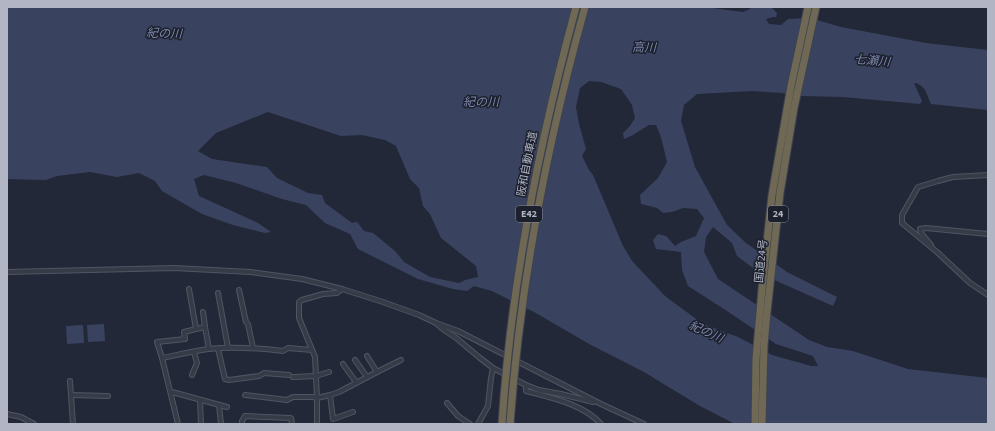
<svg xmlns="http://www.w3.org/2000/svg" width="995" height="431" font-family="'Source Sans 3','Noto Sans JP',sans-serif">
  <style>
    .water { fill: #394360; fill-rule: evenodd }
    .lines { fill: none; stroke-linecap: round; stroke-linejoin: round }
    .street-casing { stroke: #515563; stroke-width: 6 }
    .highway-casing { stroke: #3e4250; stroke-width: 9 }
    .street { stroke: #363b48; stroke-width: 4 }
    .highway { stroke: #6e6854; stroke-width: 7 }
    .highway-bridge-casing { stroke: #3e4250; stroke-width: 9; stroke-linecap: butt }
    .highway-bridge { stroke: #6e6854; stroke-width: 7 }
    .labels { text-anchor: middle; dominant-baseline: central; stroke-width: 3; stroke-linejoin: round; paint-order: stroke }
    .shield { fill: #1c202d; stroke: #848897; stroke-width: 1 }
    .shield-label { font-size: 10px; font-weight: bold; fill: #b1b5c4 }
    .street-label { font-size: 11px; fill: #b1b5c4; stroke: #1c202d }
    .water-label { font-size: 12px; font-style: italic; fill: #7c87aa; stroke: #1c202d }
  </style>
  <rect width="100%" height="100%" fill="#232838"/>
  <g class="water">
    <path d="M 7,7 L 705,7 L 743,12 L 750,9 L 751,7 L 773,7 L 773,9 L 777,13 L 776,17 L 773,17 L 766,19 L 769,24 L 781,25 L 788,19 L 810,18 L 841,27 L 926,43 L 988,50 L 988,110 L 931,104 C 927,95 925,84 914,83 L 922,101 L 920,104 L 843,97 L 803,96 L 782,93 L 752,91 L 697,94 L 684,105 L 681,121 L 695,167 L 727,225 L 746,243 L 787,272 L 837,297 L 833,306 L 761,274 L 737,256 L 732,243 L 713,227 L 706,237 L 704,252 L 718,279 L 809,340 L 827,347 L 853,351 L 908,369 L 988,378 L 988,424 L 735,424 L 700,406 L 644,372 L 591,345 L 534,312 L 492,291 L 474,286 L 467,291 L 453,289 L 418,279 L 358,249 L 350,234 L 325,223 L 306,205 L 282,199 L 236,183 L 204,175 L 194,179 L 199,196 L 258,223 L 271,232 L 265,233 L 233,225 L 202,214 L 162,191 L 155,181 L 139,173 L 117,177 L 90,172 L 57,176 L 46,180 L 7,179 ZM 589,81 L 601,82 L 621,89 L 632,105 L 635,118 L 630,126 L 623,133 L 624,139 L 633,135 L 649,125 L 656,125 L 661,137 L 667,162 L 658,178 L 640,195 L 641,204 L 657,208 L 663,213 L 672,212 L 683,208 L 697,209 L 704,218 L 696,236 L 681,242 L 675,246 L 666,236 L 658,234 L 653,240 L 656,249 L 681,252 L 682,270 L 688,286 L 727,311 L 776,344 L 813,356 L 818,366 L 811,366 L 772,355 L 738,337 L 703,324 L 665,296 L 632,261 L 623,246 L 593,175 L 589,170 L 582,156 L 586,149 L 579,124 L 576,107 L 580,88 ZM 268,112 L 341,136 L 362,135 L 385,140 L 396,146 L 410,179 L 419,188 L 423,206 L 430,214 L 441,238 L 476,266 L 478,277 L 465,280 L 459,283 L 430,277 L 404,262 L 395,251 L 373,233 L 364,231 L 357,222 L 352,223 L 325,203 L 322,195 L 308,193 L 277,178 L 267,167 L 212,159 L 198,151 L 216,133 Z"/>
    <polygon points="104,324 105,341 88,342 87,325"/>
    <polygon points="83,325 84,343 67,344 66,326"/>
  </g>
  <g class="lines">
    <defs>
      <g id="street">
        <polyline points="988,175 953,177 938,181 918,187 902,215 902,223 937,252 970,283 988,295"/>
        <polyline points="931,245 921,233 920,229 926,228 988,234"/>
        <polyline points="7,272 174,268 251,272 302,279 342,289 383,302 419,315 436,323 458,331 601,404 644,424"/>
        <polyline points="189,289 196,329 205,327 209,349"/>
        <polyline points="239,290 246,322 248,324 253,348"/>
        <polyline points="218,293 228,348"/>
        <polyline points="203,312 205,327"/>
        <polyline points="437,324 444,330 455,337 480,358 493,368 526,385 539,390 561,394 593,402"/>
        <polyline points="218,349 225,379 229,380 259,376 264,373 289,375"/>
        <polyline points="367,356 377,372"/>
        <path d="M 162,358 C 177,355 193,351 208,349 C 233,346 258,348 283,351 L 288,348 L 312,350"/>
        <polyline points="355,360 367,377"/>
        <polyline points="343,364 356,382"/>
        <polyline points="192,375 197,363 194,352"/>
        <polyline points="293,377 316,376 329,372"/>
        <polyline points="70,381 73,424"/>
        <path d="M 526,385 L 526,391 C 552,398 583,404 601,424"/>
        <polyline points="172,392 227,407"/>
        <polyline points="71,395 108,396"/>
        <polyline points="245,395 287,400 293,397 313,397 317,398 330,395 339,392 377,372 401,360"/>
        <polyline points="330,395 333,419 353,412"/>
        <polyline points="200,400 201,424"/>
        <polyline points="447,403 458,416 470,424"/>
        <polyline points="219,405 221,424"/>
        <polyline points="7,414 21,417 34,424"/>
        <polyline points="178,424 162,358 157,342 185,339 184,332 196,329"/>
        <polyline points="242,424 242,421 245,416 291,418 292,424"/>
        <polyline points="317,424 317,398 315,357 299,318 299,302 302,300 323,294 337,293 342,289"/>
        <polyline points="478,424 488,406 491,378 493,368"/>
      </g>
      <g id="highway">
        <polyline points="755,424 756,359 762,289 772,195 791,86 808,7"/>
        <polyline points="762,424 764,346 767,312 780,193 794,108 816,7"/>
      </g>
    </defs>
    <use href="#street" class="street-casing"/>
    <use href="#highway" class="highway-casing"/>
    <use href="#street" class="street"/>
    <use href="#highway" class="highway"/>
    <defs>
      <g id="highway-bridge">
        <path d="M 502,424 C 511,283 539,143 576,7"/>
        <path d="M 510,424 C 520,283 547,144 585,7"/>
      </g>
    </defs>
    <use href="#highway-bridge" class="highway-bridge-casing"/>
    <use href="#highway-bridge" class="highway-bridge"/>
  </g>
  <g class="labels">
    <g class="shield">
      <rect x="516" y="206" width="26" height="16" rx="3"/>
      <rect x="768" y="206" width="20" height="16" rx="3"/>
    </g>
    <g class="shield-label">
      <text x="529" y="214">E42</text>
      <text x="778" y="214">24</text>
    </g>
    <g class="street-label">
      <text transform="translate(527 164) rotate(-79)">阪和自動車道</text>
      <text transform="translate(761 261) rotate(-84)">国道24号</text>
    </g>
    <g class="water-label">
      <text transform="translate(164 34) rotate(2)">紀の川</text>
      <text transform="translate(644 48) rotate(1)">高川</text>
      <text transform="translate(872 61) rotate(5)">七瀬川</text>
      <text x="481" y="102">紀の川</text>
      <text transform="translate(706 332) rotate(24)">紀の川</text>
    </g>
  </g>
  <rect width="995" height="431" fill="none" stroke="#b1b5c4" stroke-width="16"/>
</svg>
